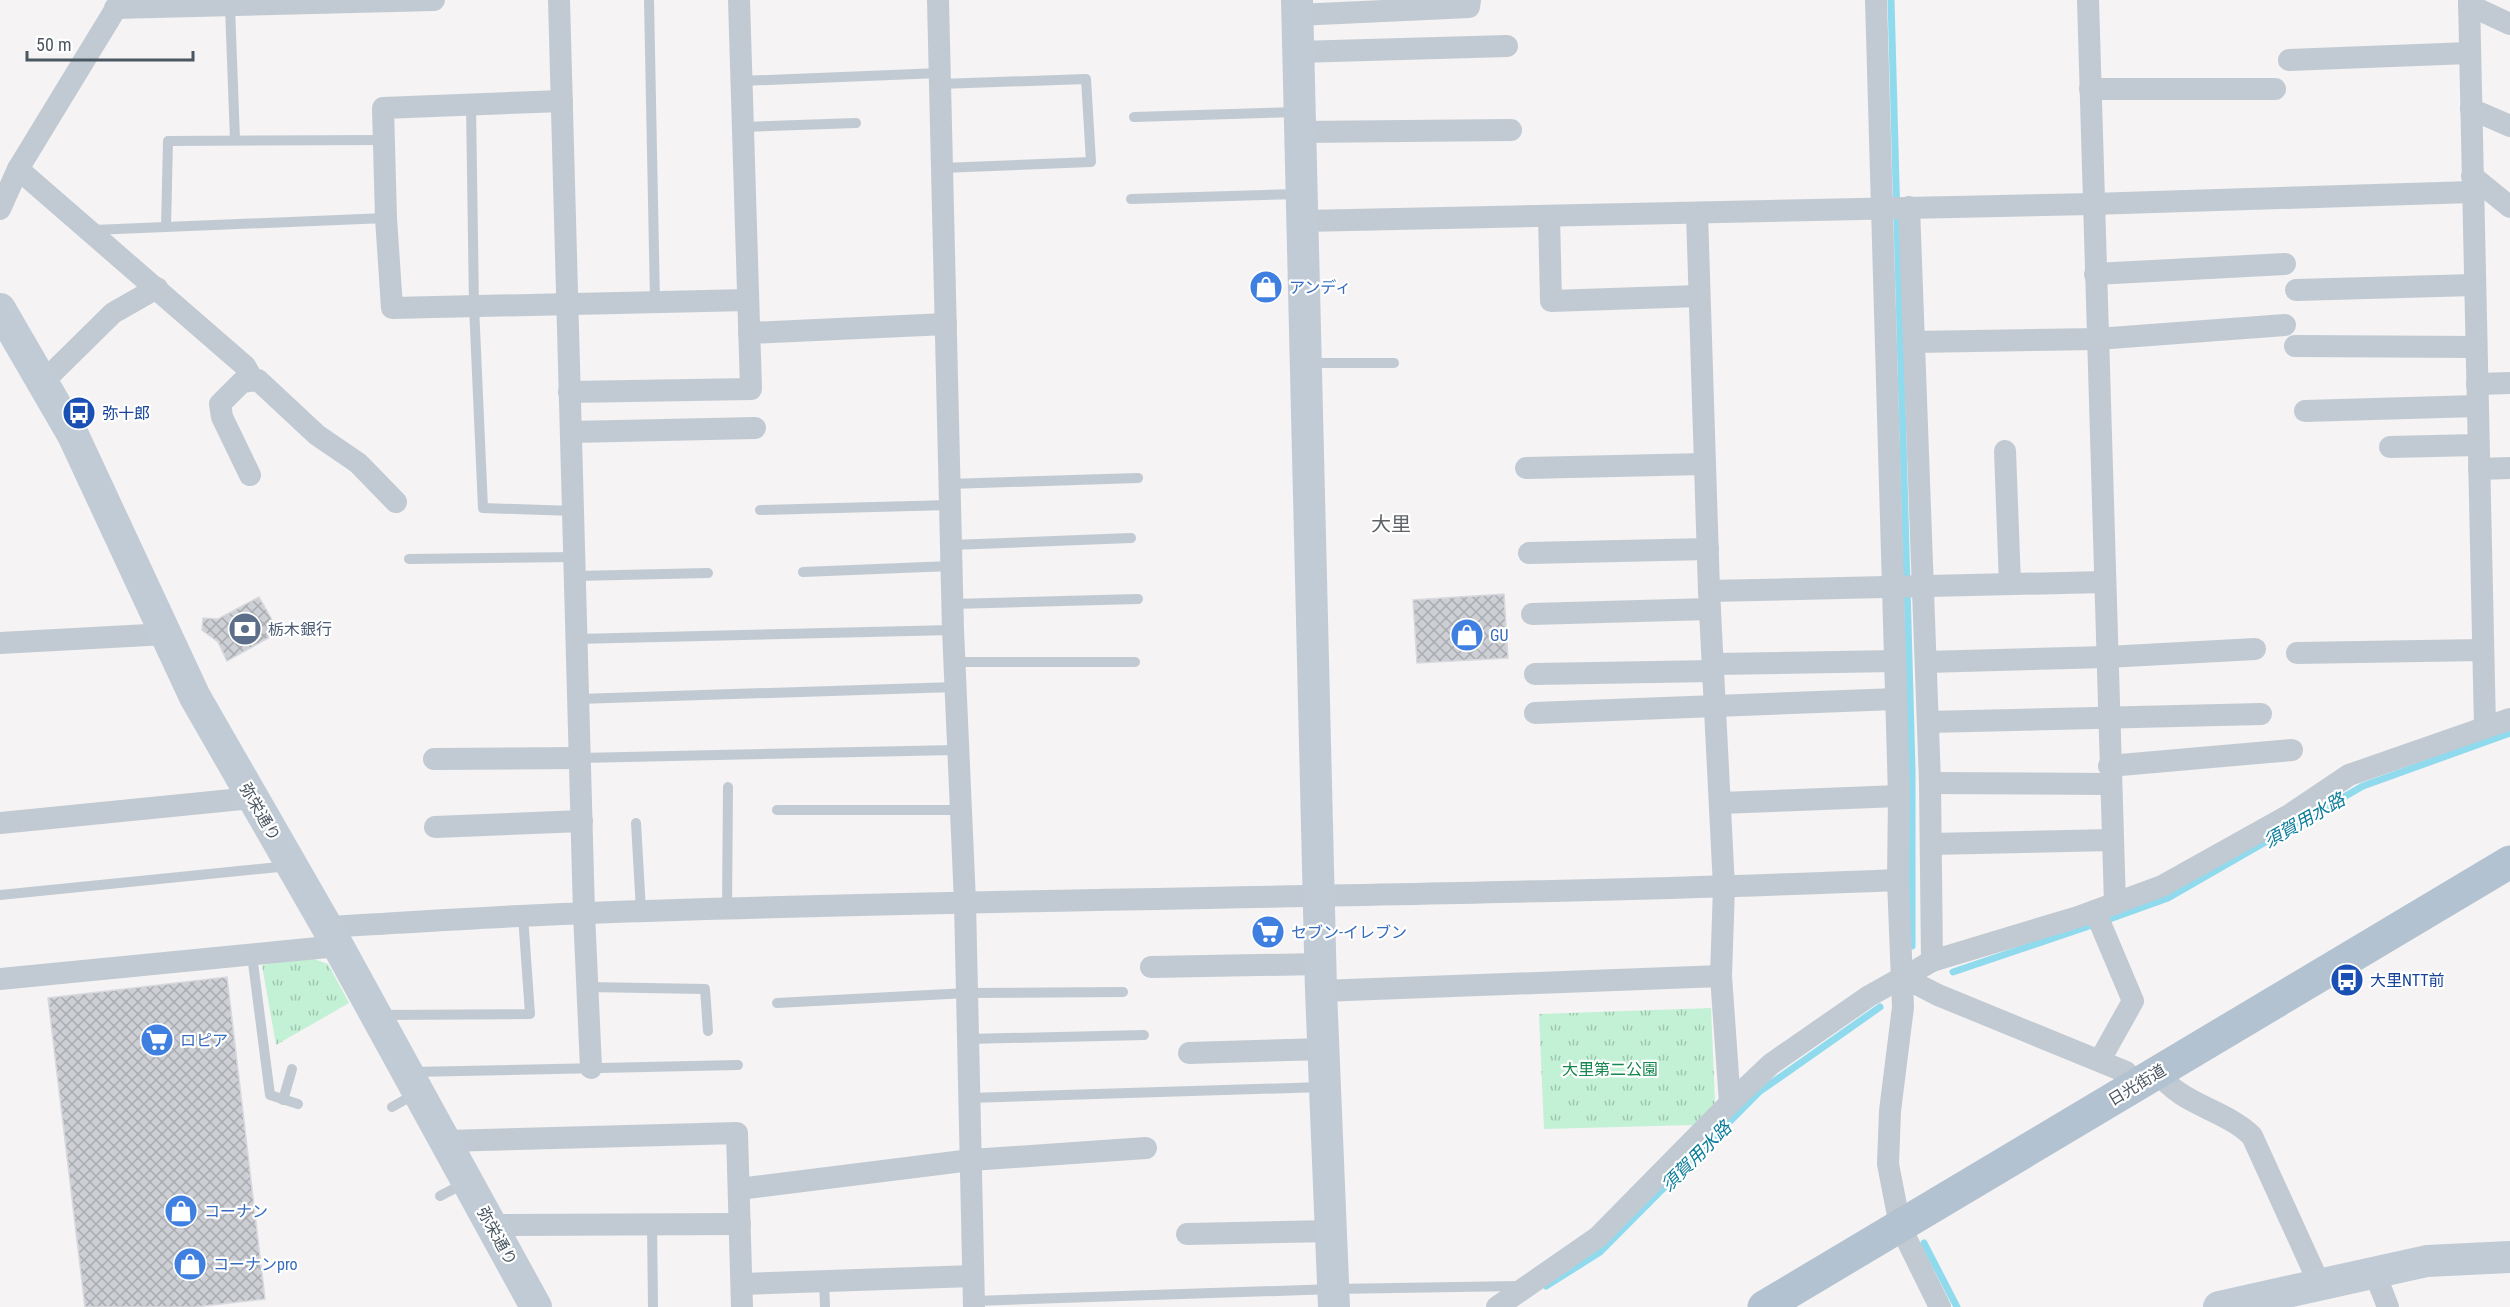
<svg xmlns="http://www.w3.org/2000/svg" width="2510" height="1307" font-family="'Roboto Condensed','Noto Sans JP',sans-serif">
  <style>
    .park { fill: url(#park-tufts) }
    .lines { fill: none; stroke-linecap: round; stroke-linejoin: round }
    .stream { stroke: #90daee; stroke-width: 7 }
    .building { fill: url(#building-cross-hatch); stroke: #d7d9de; stroke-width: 1.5 }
    .lane { stroke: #c1cad2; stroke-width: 10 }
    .street { stroke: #c1cad2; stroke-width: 22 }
    .secondary { stroke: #c1cbd6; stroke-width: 32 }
    .primary { stroke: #b3c2d1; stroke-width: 33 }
    .labels { text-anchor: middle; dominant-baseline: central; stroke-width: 4.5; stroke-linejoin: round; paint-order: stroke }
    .shop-label { font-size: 16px; fill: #366cbe; stroke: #fff; text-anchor: start }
    .transit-label { font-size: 16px; fill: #164399; stroke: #fff; text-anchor: start }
    .service-label { font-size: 16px; fill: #4e5e75; stroke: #fff; text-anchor: start }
    .street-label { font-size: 16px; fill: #4a5661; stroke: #fff }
    .park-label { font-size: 16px; fill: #17864f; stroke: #fff }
    .water-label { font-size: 18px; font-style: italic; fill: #0c7c9b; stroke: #fff }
    .quarter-label { font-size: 20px; fill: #5f6368; stroke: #fff }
  </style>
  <defs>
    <pattern id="park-tufts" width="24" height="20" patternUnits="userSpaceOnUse" patternTransform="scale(1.5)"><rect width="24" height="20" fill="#c3f1d5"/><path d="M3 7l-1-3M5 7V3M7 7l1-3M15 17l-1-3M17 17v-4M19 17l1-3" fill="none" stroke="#a0c6b0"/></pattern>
    <pattern id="building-cross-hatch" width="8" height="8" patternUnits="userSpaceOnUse" patternTransform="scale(1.5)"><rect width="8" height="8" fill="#cdcfd5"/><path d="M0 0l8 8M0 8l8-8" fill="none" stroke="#a8abb0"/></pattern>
  </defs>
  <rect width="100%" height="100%" fill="#f5f3f3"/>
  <g class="park">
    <polygon points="311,958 328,964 349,1003 276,1045 262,965"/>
    <polygon points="1711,1008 1715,1103 1693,1125 1544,1129 1539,1014"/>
  </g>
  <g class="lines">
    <g class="stream">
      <polyline points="1891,0 1912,769 1912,946"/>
      <polyline points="2104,921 2168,898 2363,786 2510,733"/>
      <polyline points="1953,972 2095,924"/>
      <polyline points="1924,1243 1957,1307"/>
      <polyline points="1546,1286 1600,1252 1759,1092 1880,1007"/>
    </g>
  </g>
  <g class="building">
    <polygon points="1504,594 1508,658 1417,663 1413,600"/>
    <polygon points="259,597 279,632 227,661 218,642 202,630 203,618 218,619"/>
    <polygon points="227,977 265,1299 195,1307 85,1307 48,998"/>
  </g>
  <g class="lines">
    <g class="lane">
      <polyline points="649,0 655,302"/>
      <polyline points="230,7 235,140"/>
      <polyline points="741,81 940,73"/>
      <polyline points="940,84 1086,79 1091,162 942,168"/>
      <polyline points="471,105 474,306 483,508 573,511"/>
      <polyline points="1134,117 1297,112"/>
      <polyline points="743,127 856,123"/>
      <polyline points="1131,199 1299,194"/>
      <polyline points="166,227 168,141 383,140"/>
      <polyline points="93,230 386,218"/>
      <polyline points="1308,363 1394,363"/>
      <polyline points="949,484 1138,478"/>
      <polyline points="760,510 950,505"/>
      <polyline points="951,545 1131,538"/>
      <polyline points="409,559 574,557"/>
      <polyline points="803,572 951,566"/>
      <polyline points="575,576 708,573"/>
      <polyline points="952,604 1138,599"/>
      <polyline points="576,639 953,630"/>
      <polyline points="954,662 1135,662"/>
      <polyline points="578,699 955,687"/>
      <polyline points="579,758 956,750"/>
      <polyline points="777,810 959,810"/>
      <polyline points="636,823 641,911"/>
      <polyline points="0,895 289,866"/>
      <polyline points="727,909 728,787"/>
      <polyline points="252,955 270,1095 298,1104"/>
      <polyline points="587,987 705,989 708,1031"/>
      <polyline points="777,1003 967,993 1123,992"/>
      <polyline points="380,1015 530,1014 523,916"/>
      <polyline points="968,1039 1144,1035"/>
      <polyline points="411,1072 738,1065"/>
      <polyline points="969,1098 1323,1087"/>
      <polyline points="283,1100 292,1069"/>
      <polyline points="392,1107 415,1094"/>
      <polyline points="440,1196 465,1183"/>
      <polyline points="652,1224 653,1307"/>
      <polyline points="824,1281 825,1307"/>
      <polyline points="974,1301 1334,1289 1519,1286"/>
    </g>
    <g class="street">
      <polyline points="559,0 584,913 591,1068"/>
      <polyline points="938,0 953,630 965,902 974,1307"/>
      <polyline points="1876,0 1899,796 1898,880 1903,1007 1890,1111 1888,1164 1900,1226 1940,1307"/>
      <polyline points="2088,0 2115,904"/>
      <polyline points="2469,0 2485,727"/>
      <polyline points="2469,5 2510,24"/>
      <polyline points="115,8 434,0"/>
      <polyline points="1297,15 1469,7 1470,0"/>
      <polyline points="1298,52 1507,46"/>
      <polyline points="2289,60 2469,53"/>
      <polyline points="2090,89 2275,89"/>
      <polyline points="562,101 383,108 386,218 392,308 748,300"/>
      <polyline points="2471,109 2510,126"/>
      <polyline points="1300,132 1511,130"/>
      <polyline points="18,169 245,366 253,380"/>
      <polyline points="2472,176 2510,207"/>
      <polyline points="1909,207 1930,783 1932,961"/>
      <polyline points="0,209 18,169 121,0"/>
      <polyline points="1697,213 1709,591 1724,887 1721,976 1730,1103"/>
      <polyline points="1549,216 1551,301 1699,296"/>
      <polyline points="1303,221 2092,204 2472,192"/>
      <polyline points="2095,274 2285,264"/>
      <polyline points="2296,290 2474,285"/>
      <polyline points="749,333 946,324"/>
      <polyline points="1914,342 2097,339 2285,325"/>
      <polyline points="2295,346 2476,347"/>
      <polyline points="43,382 113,313 157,288"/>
      <polyline points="2477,384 2510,383"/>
      <polyline points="569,392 751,389 739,0"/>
      <polyline points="2305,411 2477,406"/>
      <polyline points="571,432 755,428"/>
      <polyline points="2390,447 2478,445"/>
      <polyline points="2005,451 2010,584"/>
      <polyline points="1526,468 1705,464"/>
      <polyline points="2479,469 2510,468"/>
      <polyline points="250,475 222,417 220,404 242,382 258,380 317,435 358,463 396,502"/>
      <polyline points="1529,553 1708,549"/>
      <polyline points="1709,591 2105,582"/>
      <polyline points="1532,614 1710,609"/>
      <polyline points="0,643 166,634"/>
      <polyline points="2297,653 2483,650"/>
      <polyline points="1926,662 2107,657 2255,649"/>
      <polyline points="1713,664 1895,661"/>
      <polyline points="1535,674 1713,671"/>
      <polyline points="1535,713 1896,699"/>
      <polyline points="1928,722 2261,714"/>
      <polyline points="434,759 579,758"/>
      <polyline points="2109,766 2292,750"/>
      <polyline points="1930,783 2111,784"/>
      <polyline points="1720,803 1899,796"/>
      <polyline points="0,823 252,798"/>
      <polyline points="435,827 582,821"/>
      <polyline points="1931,844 2112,840"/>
      <polyline points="2095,911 2133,1001 2100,1060"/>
      <path d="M 327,927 C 414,922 501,916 588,913 C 1024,897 1462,898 1898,880"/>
      <polyline points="1151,967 1321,964"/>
      <polyline points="1920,968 1932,961 2078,917 2162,886 2291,814 2349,775 2510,719"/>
      <polyline points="0,979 338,946"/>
      <polyline points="1321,991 1721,976"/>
      <polyline points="1189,1053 1325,1049"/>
      <path d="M 2158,1072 C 2180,1105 2225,1109 2252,1136 L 2319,1283"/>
      <polyline points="445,1141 737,1133 742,1307"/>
      <polyline points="739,1189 971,1160 1146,1148"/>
      <polyline points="492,1225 740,1224"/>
      <polyline points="1187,1234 1331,1231"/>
      <polyline points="2374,1271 2388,1307"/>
      <polyline points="742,1284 973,1276"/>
      <polyline points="1497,1307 1598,1237 1730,1103 1771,1064 1869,996 1903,977 1938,995 2126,1072 2135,1086"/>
    </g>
    <g class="secondary">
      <polyline points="1297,0 1321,991 1334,1307"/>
      <polyline points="0,309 73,435 195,697 338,946 536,1307"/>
      <polyline points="2219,1307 2427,1261 2510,1257"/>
    </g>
    <polyline class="primary" points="1764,1307 2510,862"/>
  </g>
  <defs>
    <symbol id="shop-disc" viewBox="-11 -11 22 22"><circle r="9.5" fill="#3f7fe0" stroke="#fff"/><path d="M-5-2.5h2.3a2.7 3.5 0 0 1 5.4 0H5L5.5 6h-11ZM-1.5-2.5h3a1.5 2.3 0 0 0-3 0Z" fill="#fff"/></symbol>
    <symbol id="bus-disc" viewBox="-11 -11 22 22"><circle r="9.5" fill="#1a4fb4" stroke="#fff"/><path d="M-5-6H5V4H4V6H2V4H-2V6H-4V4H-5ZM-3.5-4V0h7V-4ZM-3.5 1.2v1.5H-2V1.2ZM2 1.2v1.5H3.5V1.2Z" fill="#fff"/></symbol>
    <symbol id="bank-disc" viewBox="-11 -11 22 22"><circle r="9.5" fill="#5c6f8a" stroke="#fff"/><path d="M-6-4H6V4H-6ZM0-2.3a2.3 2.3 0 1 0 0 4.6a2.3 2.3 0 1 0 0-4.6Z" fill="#fff"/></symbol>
    <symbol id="supermarket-disc" viewBox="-11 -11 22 22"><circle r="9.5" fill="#3f7fe0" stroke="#fff"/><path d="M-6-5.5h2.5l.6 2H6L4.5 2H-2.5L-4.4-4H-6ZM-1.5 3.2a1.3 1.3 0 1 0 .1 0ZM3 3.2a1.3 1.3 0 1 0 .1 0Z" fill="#fff"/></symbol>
  </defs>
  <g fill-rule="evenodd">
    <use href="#shop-disc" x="1247" y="268" width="38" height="38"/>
    <use href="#bus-disc" x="60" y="394" width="38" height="38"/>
    <use href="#bank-disc" x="226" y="610" width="38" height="38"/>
    <use href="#shop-disc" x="1448" y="616" width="38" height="38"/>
    <use href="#supermarket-disc" x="1249" y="913" width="38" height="38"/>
    <use href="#bus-disc" x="2328" y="961" width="38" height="38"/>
    <use href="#supermarket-disc" x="138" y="1021" width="38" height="38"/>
    <use href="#shop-disc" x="162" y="1192" width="38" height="38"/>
    <use href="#shop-disc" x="171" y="1245" width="38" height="38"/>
  </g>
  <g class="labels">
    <g class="shop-label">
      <text x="1289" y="287">アンディ</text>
      <text x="1490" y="635">GU</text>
      <text x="1291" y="932">セブン-イレブン</text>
      <text x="180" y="1040">ロピア</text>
      <text x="204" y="1211">コーナン</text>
      <text x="213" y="1264">コーナンpro</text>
    </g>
    <g class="transit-label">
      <text x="102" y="413">弥十郎</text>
      <text x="2370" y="980">大里NTT前</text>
    </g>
    <g class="service-label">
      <text x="268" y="629">栃木銀行</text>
    </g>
    <g class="street-label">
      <text transform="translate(260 812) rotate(60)">弥栄通り</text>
      <text transform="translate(2137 1085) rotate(-31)">日光街道</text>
      <text transform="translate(497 1236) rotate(61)">弥栄通り</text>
    </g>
    <g class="park-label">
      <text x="1610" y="1069">大里第二公園</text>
    </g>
    <g class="water-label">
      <text transform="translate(2304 820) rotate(-30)">須賀用水路</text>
      <text transform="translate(1696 1156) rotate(-45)">須賀用水路</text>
    </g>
    <g class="quarter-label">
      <text x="1391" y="524">大里</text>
    </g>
  </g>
  <path d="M27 51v9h166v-9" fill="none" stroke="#4a5661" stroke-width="3"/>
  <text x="36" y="51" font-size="18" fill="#4a5661" stroke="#ffffff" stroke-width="4.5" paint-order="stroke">50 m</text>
</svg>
